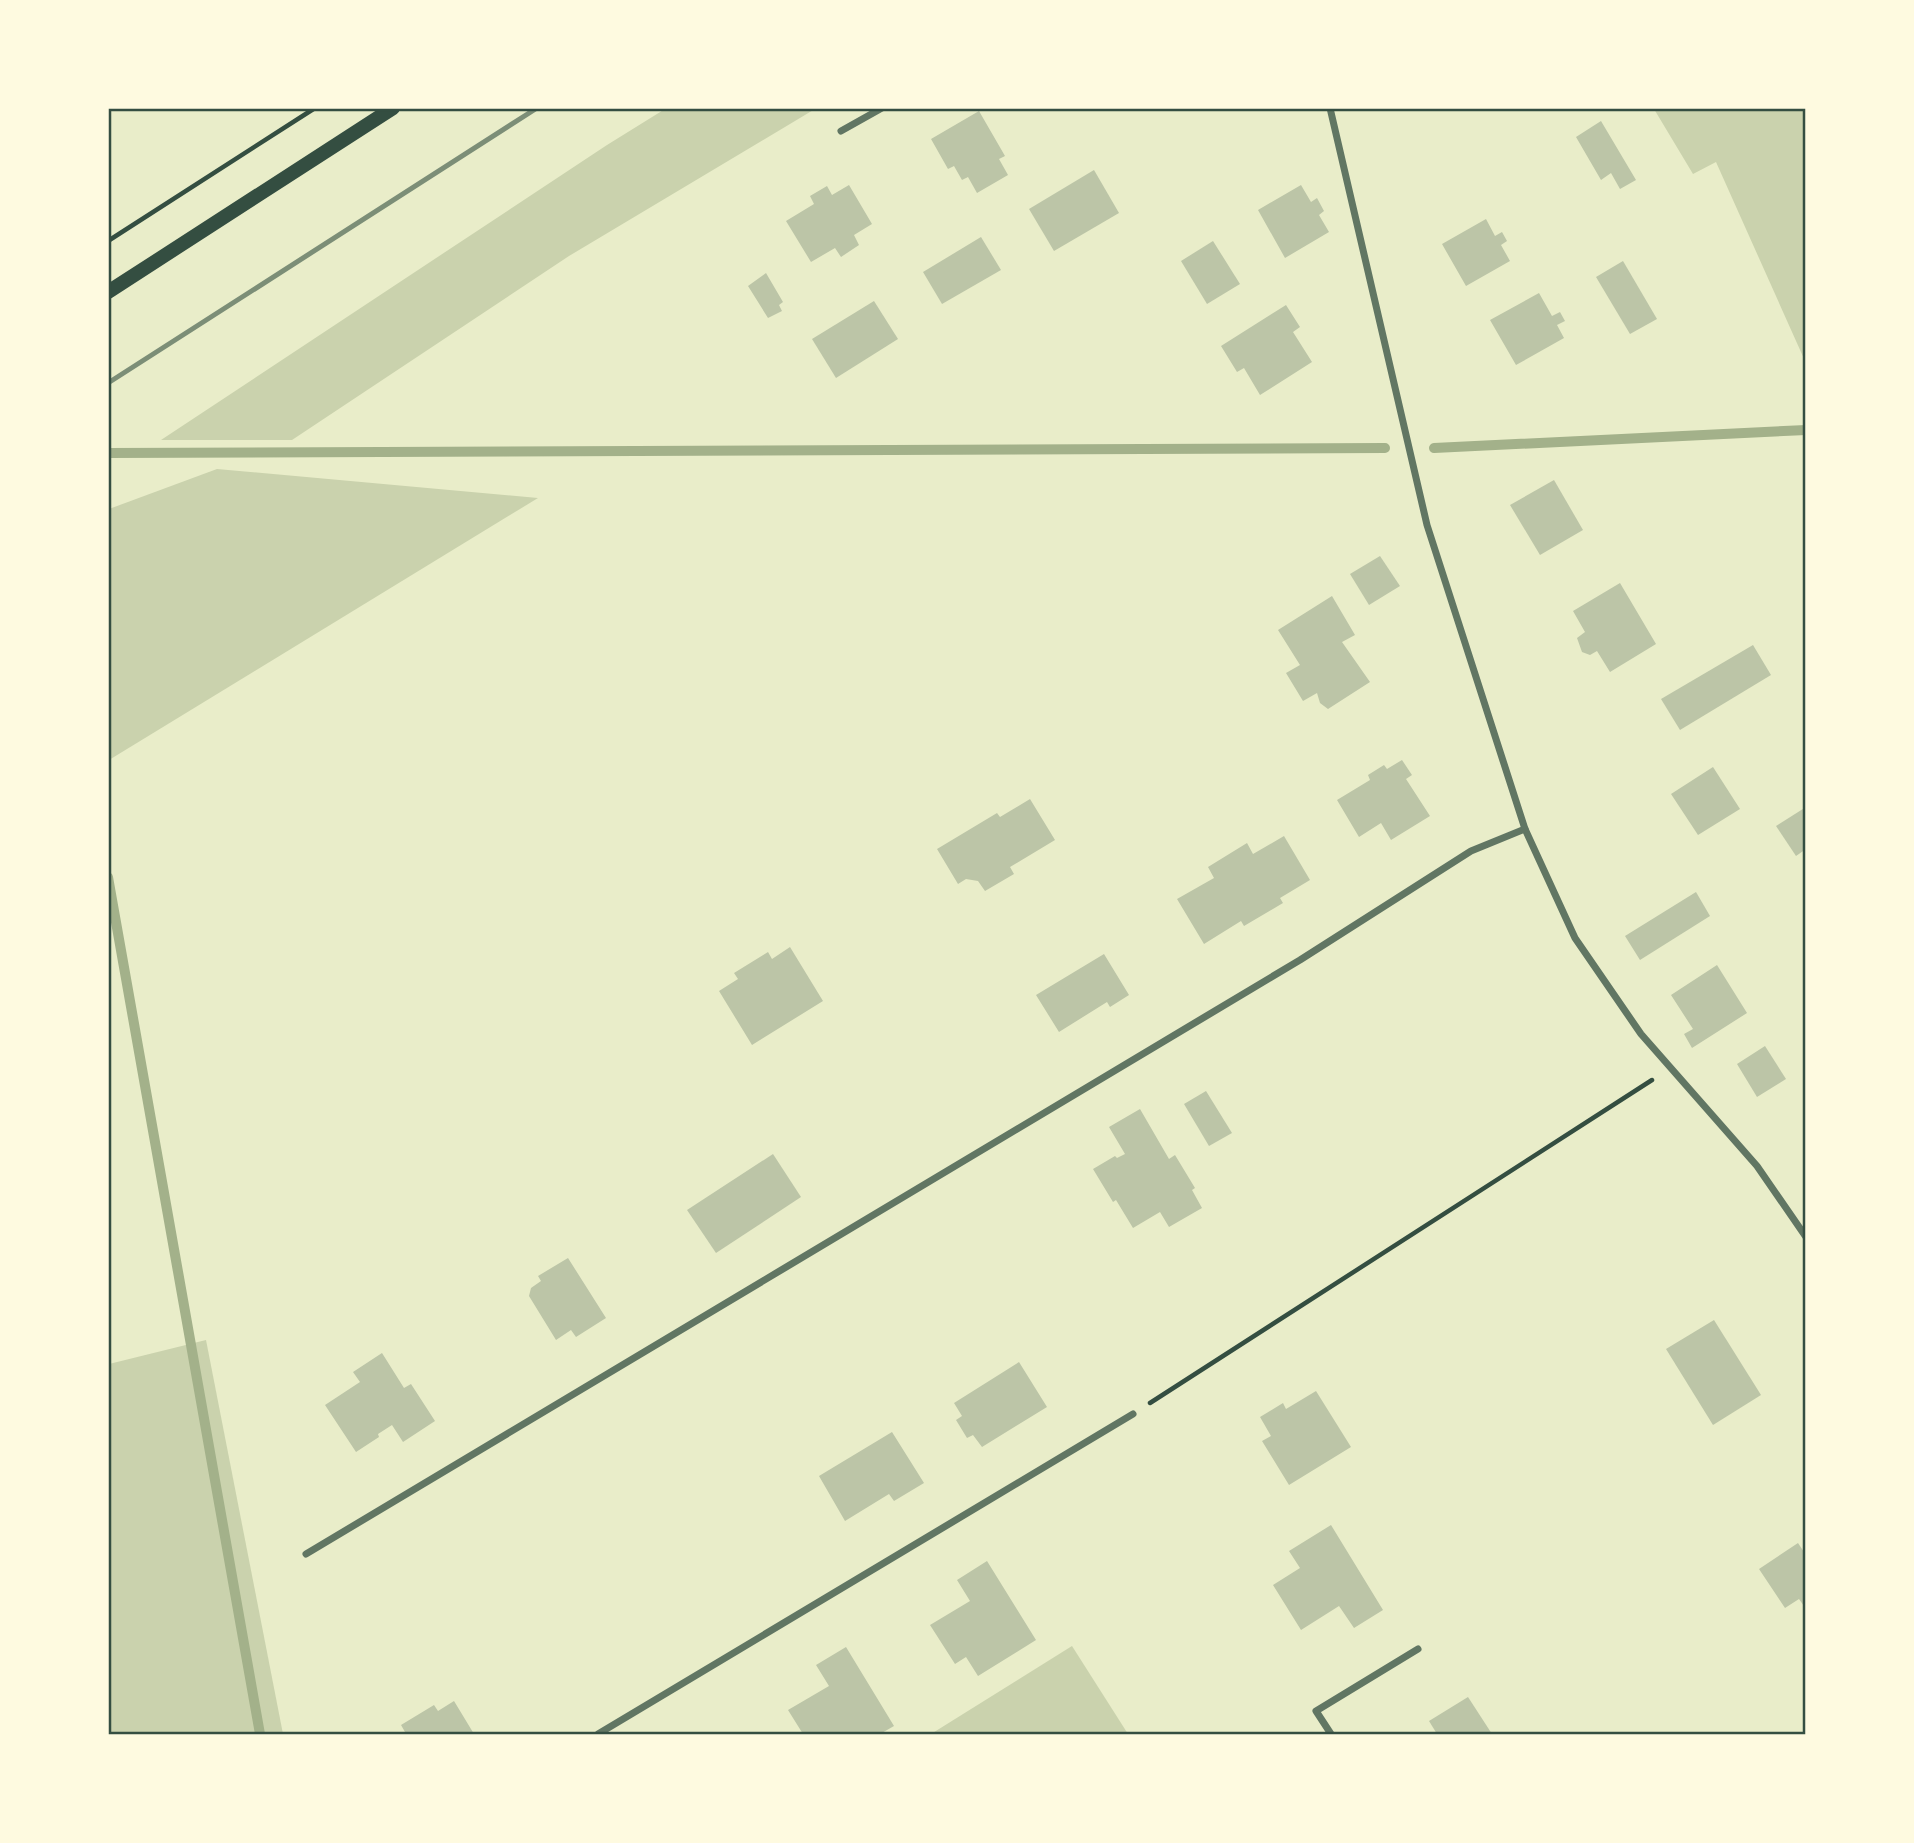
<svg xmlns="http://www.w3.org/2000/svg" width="1914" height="1843" font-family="'PT Serif',serif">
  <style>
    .green { fill: #cad2ad }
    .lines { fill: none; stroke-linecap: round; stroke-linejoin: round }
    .stream { stroke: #a3b18a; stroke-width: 10 }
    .building { fill: #bcc5a7 }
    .path { stroke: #344e41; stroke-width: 4.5 }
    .minor { stroke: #617663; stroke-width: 7 }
    .secondary { stroke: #344e41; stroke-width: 14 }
    .rail { stroke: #7c8e77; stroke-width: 5 }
    .neatline { fill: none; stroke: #344e41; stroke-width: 2.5 }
  </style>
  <rect width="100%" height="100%" fill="#e9edc9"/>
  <g class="green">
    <polygon points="665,109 815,109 569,256 292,440 161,440 607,145"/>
    <polygon points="1654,109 1805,109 1805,361 1716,162 1693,174"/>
    <polygon points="217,469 538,498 109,760 109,509"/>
    <polygon points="206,1340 283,1734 109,1734 109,1364"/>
    <polygon points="1072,1646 1128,1734 931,1734"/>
  </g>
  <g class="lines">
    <g class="stream">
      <polyline points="1434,448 1806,430"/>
      <polyline points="108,453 1385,448"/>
      <polyline points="108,877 260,1734"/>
    </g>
  </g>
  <g class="building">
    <polygon points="979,111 1005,156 999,159 1008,175 977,193 968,177 962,180 954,166 948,169 931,139"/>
    <polygon points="1601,121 1636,180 1620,189 1611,173 1601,180 1576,137"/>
    <polygon points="1094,170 1119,213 1054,251 1029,209"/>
    <polygon points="849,185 872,224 854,235 859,245 841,257 835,248 811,262 786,221 814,204 810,196 827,186 832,195"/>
    <polygon points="1301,185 1311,202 1317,198 1324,211 1319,215 1329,232 1285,258 1258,210"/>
    <polygon points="1486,219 1495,236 1502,232 1507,241 1501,245 1510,261 1466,286 1442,244"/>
    <polygon points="981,237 1001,270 942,304 923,272"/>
    <polygon points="1213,241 1240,284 1207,304 1181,261"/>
    <polygon points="1623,261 1657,319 1630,334 1596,277"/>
    <polygon points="766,273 783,302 779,305 782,311 768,318 748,286"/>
    <polygon points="1539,293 1552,316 1560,312 1565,321 1557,325 1564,338 1516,365 1490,320"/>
    <polygon points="874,301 898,339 836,378 812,339"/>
    <polygon points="1286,305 1300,327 1293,332 1312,362 1260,395 1244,368 1237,372 1221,346"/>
    <polygon points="1554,480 1583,530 1540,555 1510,505"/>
    <polygon points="1380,556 1400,586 1369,605 1350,574"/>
    <polygon points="1620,583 1656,644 1610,672 1597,651 1590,655 1582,652 1577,638 1585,632 1573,611"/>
    <polygon points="1332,596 1355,635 1342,642 1370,682 1328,709 1320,703 1317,693 1303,701 1286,673 1300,665 1278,630"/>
    <polygon points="1753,645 1771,675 1680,730 1661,699"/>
    <polygon points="1402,760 1412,775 1406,779 1430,816 1391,840 1381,823 1359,837 1337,800 1370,780 1368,775 1384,765 1387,769"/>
    <polygon points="1713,767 1740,809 1698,835 1671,794"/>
    <polygon points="1030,799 1055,840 1010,867 1014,874 985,891 978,881 966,879 958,884 937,849 997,813 1000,817"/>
    <polygon points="1806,807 1806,849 1796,856 1776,826"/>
    <polygon points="1284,836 1310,880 1280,898 1283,903 1244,926 1241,921 1204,944 1177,899 1214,878 1208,867 1247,843 1253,854"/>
    <polygon points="1696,892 1710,916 1640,960 1625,936"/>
    <polygon points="790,947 823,1001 752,1045 719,991 738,979 734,973 768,952 772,959"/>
    <polygon points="1104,954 1129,995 1110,1007 1107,1002 1059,1032 1036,995"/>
    <polygon points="1717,965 1747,1013 1692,1048 1684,1034 1693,1029 1671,995"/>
    <polygon points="1765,1046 1786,1079 1757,1097 1737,1064"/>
    <polygon points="1206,1091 1232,1133 1209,1146 1184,1104"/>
    <polygon points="1140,1109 1169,1159 1175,1155 1195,1188 1192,1190 1202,1208 1169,1227 1160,1212 1133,1228 1116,1200 1113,1202 1093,1169 1115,1156 1117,1158 1125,1154 1109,1127"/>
    <polygon points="773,1154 801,1197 716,1253 687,1210"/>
    <polygon points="568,1258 606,1318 576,1337 571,1330 556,1340 529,1296 531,1288 541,1281 538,1276"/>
    <polygon points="1714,1320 1761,1395 1713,1425 1666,1349"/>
    <polygon points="382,1353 404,1388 411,1384 435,1421 403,1442 392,1425 378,1434 379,1437 356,1452 325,1405 360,1382 353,1372"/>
    <polygon points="1019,1362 1047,1407 982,1447 973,1435 967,1438 956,1420 962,1416 954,1403"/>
    <polygon points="1316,1391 1351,1447 1289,1485 1262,1441 1271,1436 1260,1417 1283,1403 1286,1409"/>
    <polygon points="892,1432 924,1483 894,1501 889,1494 845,1521 819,1476"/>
    <polygon points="1331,1525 1383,1610 1354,1628 1339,1606 1301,1630 1273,1585 1300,1568 1289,1551"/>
    <polygon points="1798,1543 1806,1555 1806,1609 1799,1599 1785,1608 1759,1569"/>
    <polygon points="987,1561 1036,1640 978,1676 966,1657 955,1664 930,1625 970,1601 957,1580"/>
    <polygon points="846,1647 894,1726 880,1734 803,1734 788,1710 829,1686 816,1665"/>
    <polygon points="1468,1697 1492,1734 1437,1734 1429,1721"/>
    <polygon points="454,1701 474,1734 400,1734 405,1732 401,1725 434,1705 438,1711"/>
  </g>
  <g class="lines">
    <g class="path">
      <polyline points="108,241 315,108"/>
      <polyline points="1150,1403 1652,1080"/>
    </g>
    <g class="minor">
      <polyline points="1330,108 1427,525 1525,829 1575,938 1641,1034 1757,1166 1806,1237"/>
      <polyline points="841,131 882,108"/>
      <polyline points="306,1554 1300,960 1471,851 1525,829"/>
      <polyline points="598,1734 1133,1414"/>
      <polyline points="1331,1734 1316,1711 1418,1649"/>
    </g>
    <polyline class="secondary" points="108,292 393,108"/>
    <polyline class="rail" points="108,383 537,108"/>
  </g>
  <rect width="1914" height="1843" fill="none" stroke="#fefae0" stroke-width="220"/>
  <rect x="110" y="110" width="1694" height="1623" class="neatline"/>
</svg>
